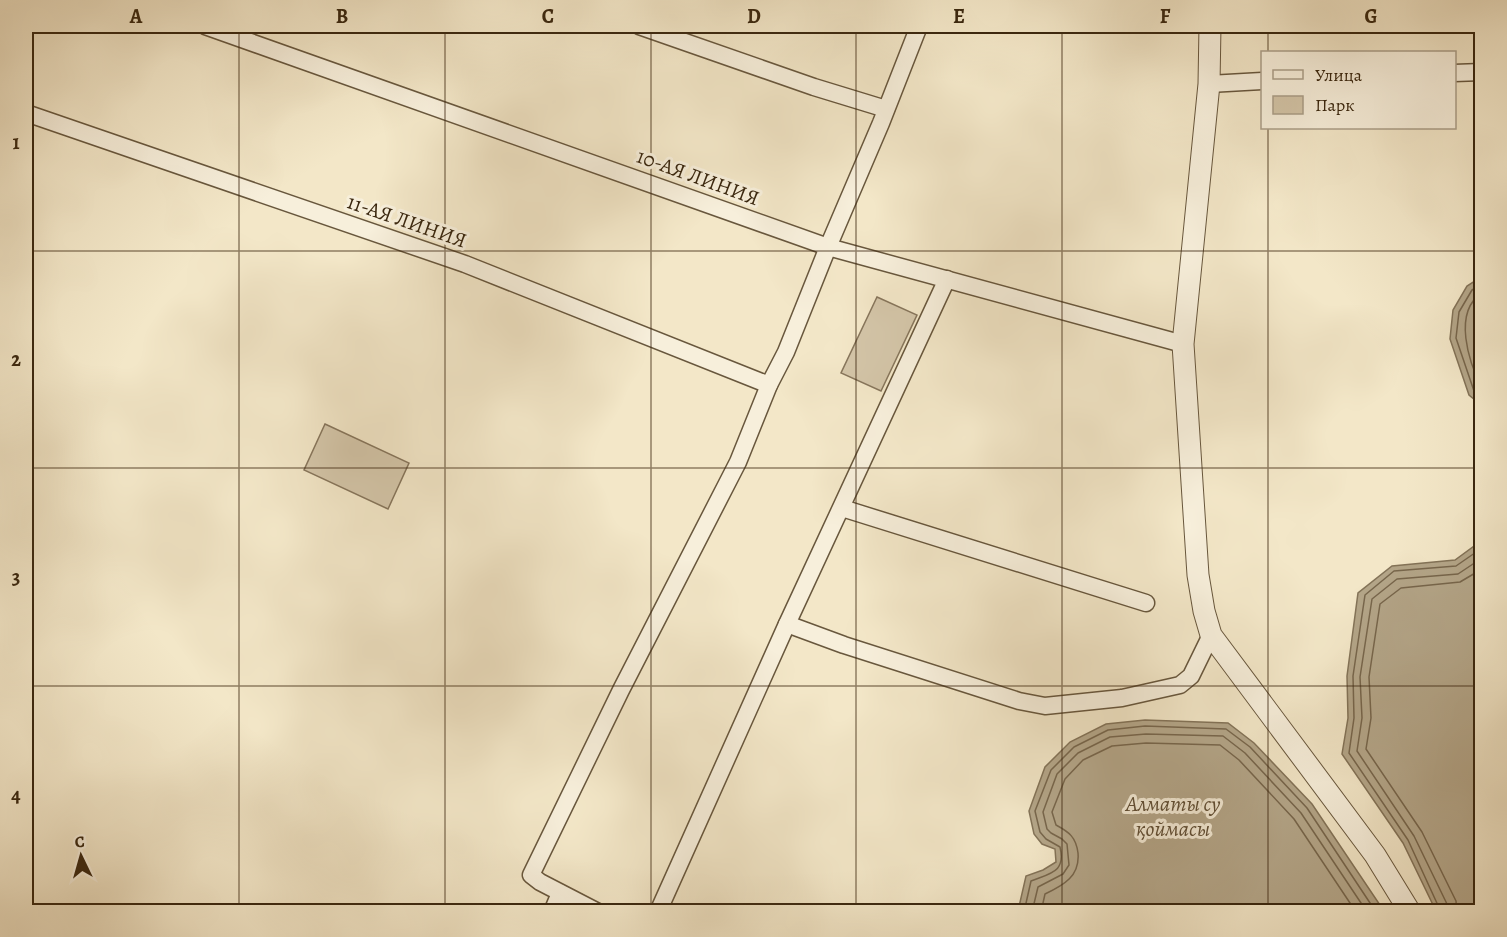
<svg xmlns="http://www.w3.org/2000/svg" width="1507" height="937" font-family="Alegreya,serif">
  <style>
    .green { fill: #d4c6a9; stroke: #87765c; stroke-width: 1.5 }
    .water { fill: #b4a689; stroke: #837358; stroke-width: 1.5 }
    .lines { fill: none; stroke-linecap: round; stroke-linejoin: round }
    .shore { stroke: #77664c; stroke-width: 1.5 }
    .minor-casing { stroke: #68573d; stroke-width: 19 }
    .tertiary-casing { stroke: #68573d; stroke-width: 23 }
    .minor { stroke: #f7efdb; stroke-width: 16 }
    .tertiary { stroke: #f7efdb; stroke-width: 21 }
    .grid { fill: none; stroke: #3a270f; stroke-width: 1.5; stroke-opacity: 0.55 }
    .labels { text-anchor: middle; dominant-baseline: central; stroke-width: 6; stroke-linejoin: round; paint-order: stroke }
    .street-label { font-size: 21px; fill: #3a270f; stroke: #f7efdb }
    .water-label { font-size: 22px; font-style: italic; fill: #5f4d34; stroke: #f7efdb }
    .neatline { fill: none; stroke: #3a270f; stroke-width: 2 }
    .grid-label { font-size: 20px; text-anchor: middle; font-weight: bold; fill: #3a270f }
  </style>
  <rect width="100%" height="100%" fill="#f3e7c8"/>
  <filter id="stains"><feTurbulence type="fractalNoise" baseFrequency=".00333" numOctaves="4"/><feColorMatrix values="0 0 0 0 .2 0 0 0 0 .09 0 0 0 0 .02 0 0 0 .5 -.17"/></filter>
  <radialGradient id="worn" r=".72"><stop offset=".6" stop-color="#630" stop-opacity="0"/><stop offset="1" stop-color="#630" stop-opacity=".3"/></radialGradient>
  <g class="green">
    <polygon points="877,297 917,315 881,391 841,373"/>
    <polygon points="325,424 409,463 388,509 304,470"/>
  </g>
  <g class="water">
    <polygon points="1481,277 1481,405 1469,395 1450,339 1453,310 1467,286"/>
    <polygon points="1481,541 1481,911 1436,911 1403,843 1342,754 1348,718 1347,676 1358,593 1392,566 1455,560"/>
    <polygon points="1145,720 1228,723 1254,743 1312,804 1384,911 1018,911 1026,876 1043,870 1056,862 1055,849 1042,844 1034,834 1029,811 1045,767 1070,742 1106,724"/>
  </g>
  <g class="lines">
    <g class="shore">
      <polyline points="1482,284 1472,290 1459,312 1456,338 1474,391 1482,398"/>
      <path d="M 1482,293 C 1452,312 1469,363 1482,388"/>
      <path d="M 1482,306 C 1470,326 1474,342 1482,363"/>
      <path d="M 1024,912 L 1031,881 C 1051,873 1066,872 1060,847 L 1046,839 L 1040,832 L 1035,811 L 1051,770 L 1074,747 L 1108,730 L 1145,726 L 1226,729 L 1250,747 L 1307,808 L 1376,912"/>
      <polyline points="1032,912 1038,887 1063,874 1069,865 1067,844 1062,839 1051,833 1047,829 1043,812 1057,774 1078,753 1110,737 1146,734 1223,736 1245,753 1301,813 1367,912"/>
      <path d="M 1041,912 L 1045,894 C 1064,885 1080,876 1078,853 C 1076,837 1069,832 1056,825 L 1052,812 L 1065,779 L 1083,760 L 1112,746 L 1146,743 L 1220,745 L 1239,760 L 1294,819 L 1356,912"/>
      <polyline points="1441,912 1408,840 1349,753 1354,718 1353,676 1365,595 1394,571 1456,566 1482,548"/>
      <polyline points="1448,912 1447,904 1414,836 1357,751 1362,718 1360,677 1372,599 1397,579 1458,574 1482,558"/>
      <polyline points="1457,912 1456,901 1422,832 1366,749 1371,718 1369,677 1380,604 1401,588 1460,582 1482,569"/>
    </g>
    <defs>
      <g id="minor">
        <polyline points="205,26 828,247 1183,344"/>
        <polyline points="639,26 814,87 886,109"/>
        <polyline points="1454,73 1482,72"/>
        <polyline points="1209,84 1262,81"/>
        <polyline points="26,113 465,264 769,385"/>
        <polyline points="842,508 1146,603"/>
        <polyline points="787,624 844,645 1019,701 1045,706 1122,698 1180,685 1191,676 1211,635"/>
        <polyline points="552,912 560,893"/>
        <polyline points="598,912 540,882 531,875 621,690 738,462 769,385 786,352 828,247 881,123 919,26"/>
        <polyline points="658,912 787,624 947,279"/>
      </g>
      <polyline id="tertiary" points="1210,26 1209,84 1183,344 1198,575 1204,611 1211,635 1375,855 1410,912"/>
    </defs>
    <use href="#minor" class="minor-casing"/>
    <use href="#tertiary" class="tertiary-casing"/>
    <use href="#minor" class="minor"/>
    <use href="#tertiary" class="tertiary"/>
  </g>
  <path class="grid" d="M 239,26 L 239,912M 445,26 L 445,912M 651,26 L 651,912M 856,26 L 856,912M 1062,26 L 1062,912M 1268,26 L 1268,52M 1268,128 L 1268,912M 26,251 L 1482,251M 26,468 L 1482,468M 26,686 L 1482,686"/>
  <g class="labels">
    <g class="street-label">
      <text transform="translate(698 177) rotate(20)">10-АЯ ЛИНИЯ</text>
      <text transform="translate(407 221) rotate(19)">11-АЯ ЛИНИЯ</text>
    </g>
    <g class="water-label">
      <text x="1173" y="804">Алматы су<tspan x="1173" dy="25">қоймасы</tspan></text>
    </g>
  </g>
  <rect width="1507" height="937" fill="none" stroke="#f3e7c8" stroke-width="66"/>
  <rect x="1261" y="51" width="195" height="78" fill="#f7efdb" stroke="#ab9f89" stroke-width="1.5"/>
  <rect x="1273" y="70" width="30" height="9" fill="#f7efdb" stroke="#ab9f89" stroke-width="1.5"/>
  <text x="1315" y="81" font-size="18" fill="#3a270f">Улица</text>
  <rect x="1273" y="96" width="30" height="18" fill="#d4c6a9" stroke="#ab9f89" stroke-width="1.5"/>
  <text x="1315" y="111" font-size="18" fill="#3a270f">Парк</text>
  <g transform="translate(81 856) rotate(355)" stroke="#f7efdb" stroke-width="4.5" paint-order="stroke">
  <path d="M0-4.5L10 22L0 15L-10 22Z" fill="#3a270f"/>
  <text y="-9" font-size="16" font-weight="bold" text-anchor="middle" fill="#3a270f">С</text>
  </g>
  <rect x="33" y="33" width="1441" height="871" class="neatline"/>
  <g class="grid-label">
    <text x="136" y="23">A</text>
    <text x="342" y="23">B</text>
    <text x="548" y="23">C</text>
    <text x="754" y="23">D</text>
    <text x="959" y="23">E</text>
    <text x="1165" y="23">F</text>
    <text x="1371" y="23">G</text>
    <text x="16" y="149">1</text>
    <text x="16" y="366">2</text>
    <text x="16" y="584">3</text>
    <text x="16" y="802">4</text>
  </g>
  <rect width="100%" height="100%" filter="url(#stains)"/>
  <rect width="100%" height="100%" fill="url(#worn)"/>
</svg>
